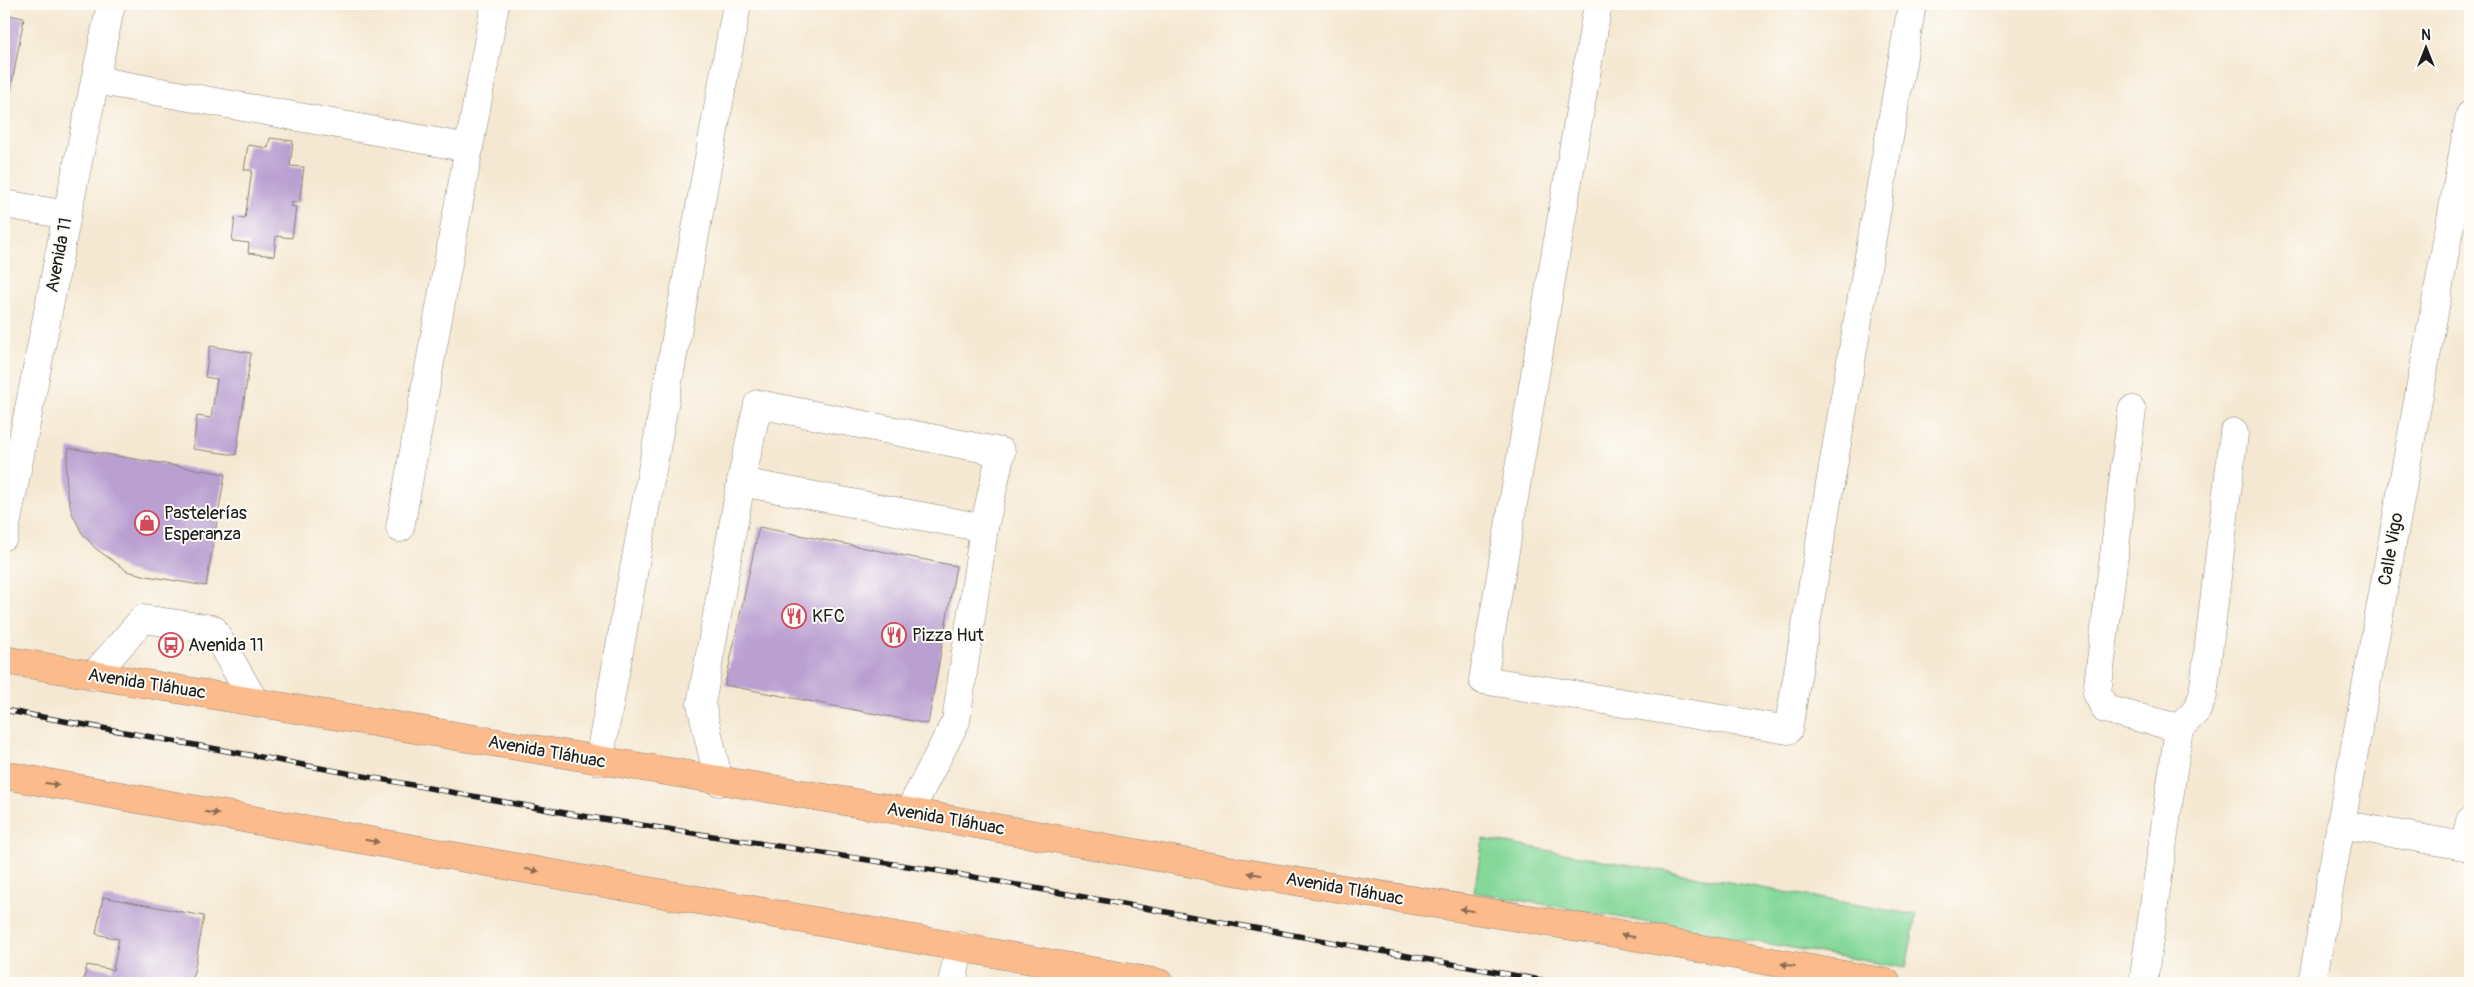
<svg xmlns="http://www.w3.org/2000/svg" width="2474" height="987" font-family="Pangolin,sans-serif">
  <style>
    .green { fill: #85d89a; stroke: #507a5b }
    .building { fill: #ba9fd1 }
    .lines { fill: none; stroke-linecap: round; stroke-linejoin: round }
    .minor-casing { stroke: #888277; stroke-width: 29 }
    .major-casing { stroke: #888277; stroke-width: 29 }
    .minor { stroke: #fff; stroke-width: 28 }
    .major { stroke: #fbbb8c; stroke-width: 28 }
    .rail-casing { stroke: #1c1c1c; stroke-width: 5.5 }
    .rail { stroke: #fdfcf7; stroke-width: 4; stroke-dasharray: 11; stroke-linecap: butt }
    .oneway { fill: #8c6c54 }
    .labels { text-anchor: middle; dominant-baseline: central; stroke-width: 4; stroke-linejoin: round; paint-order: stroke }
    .street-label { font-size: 18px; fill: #1c1c1c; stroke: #fdfcf7 }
    .poi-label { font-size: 18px; fill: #1c1c1c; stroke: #fdfcf7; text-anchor: start }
  </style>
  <rect width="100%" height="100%" fill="#fdfcf7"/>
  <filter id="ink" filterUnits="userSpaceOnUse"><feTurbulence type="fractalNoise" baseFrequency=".02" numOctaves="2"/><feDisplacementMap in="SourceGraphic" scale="10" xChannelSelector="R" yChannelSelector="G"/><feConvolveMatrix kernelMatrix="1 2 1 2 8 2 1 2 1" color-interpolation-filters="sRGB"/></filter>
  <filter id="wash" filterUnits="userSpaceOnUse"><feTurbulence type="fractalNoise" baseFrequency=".0096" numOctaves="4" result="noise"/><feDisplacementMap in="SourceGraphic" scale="20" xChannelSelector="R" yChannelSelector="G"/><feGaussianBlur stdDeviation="1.12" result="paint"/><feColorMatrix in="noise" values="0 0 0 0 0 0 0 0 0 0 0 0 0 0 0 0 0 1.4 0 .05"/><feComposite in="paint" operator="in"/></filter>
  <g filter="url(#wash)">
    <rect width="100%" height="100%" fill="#f5e8d2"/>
    <polygon class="green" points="1483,839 1916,915 1906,968 1474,892"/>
    <g id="blocks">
      <g class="building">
        <polygon points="4,14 24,18 5,121 4,121"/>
        <polygon points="270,138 293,141 290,166 304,167 299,203 292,202 291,206 296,207 292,238 276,236 274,256 248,253 249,243 232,241 235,217 245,219 252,170 244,170 248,145 268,148"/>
        <polygon points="210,346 251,353 236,455 193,449 197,416 211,418 217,379 205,377"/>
        <polygon points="69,448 225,474 206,586 147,576 127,571 95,548 82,533 72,513 67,492 66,469"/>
        <polygon points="759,527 956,566 928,724 725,685"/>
        <polygon points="103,897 204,916 192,983 83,983 87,965 113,970 119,939 96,934"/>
      </g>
    </g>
  </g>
  <g filter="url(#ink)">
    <use href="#blocks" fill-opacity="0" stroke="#888277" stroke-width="1"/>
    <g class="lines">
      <defs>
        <g id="minor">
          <polyline points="1598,4 1483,680 1788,730 1912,4"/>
          <polyline points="95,80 469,148"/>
          <polyline points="4,204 67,215"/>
          <polyline points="2132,410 2097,693 2105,709 2179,728"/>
          <polyline points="741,482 758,404 1001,452 984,528"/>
          <polyline points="400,528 495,4"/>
          <polyline points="4,536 67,215 111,4"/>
          <polyline points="93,676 143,619 213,629 254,701"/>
          <polyline points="599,761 737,4"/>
          <polyline points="719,782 701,704 741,482 984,528 956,721 909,812"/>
          <polyline points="2340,824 2470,847"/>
          <polyline points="2465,846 2470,821"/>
          <polyline points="952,983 960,946"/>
          <polyline points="2143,983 2179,728 2197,710 2203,695 2234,433"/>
          <polyline points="2312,983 2470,115"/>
        </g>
        <g id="major">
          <polyline points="4,660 909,812 1245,873 1621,934 1887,983"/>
          <polyline points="4,775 1159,983"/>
        </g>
      </defs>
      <use href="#minor" class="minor-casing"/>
      <use href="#major" class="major-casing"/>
      <use href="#minor" class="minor"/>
      <use href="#major" class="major"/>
      <defs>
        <polyline id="rail" points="4,710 576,815 946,872 1557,983"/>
      </defs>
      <use href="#rail" class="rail-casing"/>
      <use href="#rail" class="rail"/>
    </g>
    <defs><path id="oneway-solid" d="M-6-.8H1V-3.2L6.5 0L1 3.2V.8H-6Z" transform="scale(1.25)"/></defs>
    <g class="oneway">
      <use href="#oneway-solid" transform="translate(52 784) rotate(10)"/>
      <use href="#oneway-solid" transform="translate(212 813) rotate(10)"/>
      <use href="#oneway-solid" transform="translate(372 841) rotate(10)"/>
      <use href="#oneway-solid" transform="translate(532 870) rotate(10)"/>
      <use href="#oneway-solid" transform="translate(1255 874) rotate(-170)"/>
      <use href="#oneway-solid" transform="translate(1467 910) rotate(-171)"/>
      <use href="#oneway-solid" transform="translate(1628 936) rotate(-170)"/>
      <use href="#oneway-solid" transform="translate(1788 965) rotate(-170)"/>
    </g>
  </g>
  <defs>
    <symbol id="shop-ring" viewBox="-11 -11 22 22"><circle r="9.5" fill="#fdfcf7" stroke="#d1495b" stroke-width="1.5"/><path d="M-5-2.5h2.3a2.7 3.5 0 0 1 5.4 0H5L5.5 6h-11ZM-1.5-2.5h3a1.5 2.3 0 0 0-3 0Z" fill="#d1495b"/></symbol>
    <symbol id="restaurant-ring" viewBox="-11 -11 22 22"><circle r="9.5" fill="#fdfcf7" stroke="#d1495b" stroke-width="1.5"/><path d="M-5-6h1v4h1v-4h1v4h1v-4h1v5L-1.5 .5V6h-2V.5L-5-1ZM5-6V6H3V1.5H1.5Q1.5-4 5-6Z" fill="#d1495b"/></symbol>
    <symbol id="bus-ring" viewBox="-11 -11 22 22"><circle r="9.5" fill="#fdfcf7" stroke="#d1495b" stroke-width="1.5"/><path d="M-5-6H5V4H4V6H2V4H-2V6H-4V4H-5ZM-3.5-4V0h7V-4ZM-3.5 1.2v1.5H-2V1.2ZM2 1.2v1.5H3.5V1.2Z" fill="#d1495b"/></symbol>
  </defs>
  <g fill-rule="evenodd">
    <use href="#shop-ring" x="133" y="509" width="28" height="28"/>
    <use href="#restaurant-ring" x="780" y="602" width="28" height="28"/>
    <use href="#restaurant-ring" x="880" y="621" width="28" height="28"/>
    <use href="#bus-ring" x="157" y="631" width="28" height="28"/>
  </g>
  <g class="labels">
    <g class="street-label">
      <text transform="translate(59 255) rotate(-79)">Avenida 11</text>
      <text transform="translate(2391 549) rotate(-80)">Calle Vigo</text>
      <text transform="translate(147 684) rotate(9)">Avenida Tláhuac</text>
      <text transform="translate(547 752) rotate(10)">Avenida Tláhuac</text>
      <text transform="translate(946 819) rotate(10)">Avenida Tláhuac</text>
      <text transform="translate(1345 889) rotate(10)">Avenida Tláhuac</text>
    </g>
    <g class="poi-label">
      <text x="164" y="513">Pastelerías<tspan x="164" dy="21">Esperanza</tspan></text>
      <text x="812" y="616">KFC</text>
      <text x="912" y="635">Pizza Hut</text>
      <text x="188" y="645">Avenida 11</text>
    </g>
  </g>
  <rect width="2474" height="987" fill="none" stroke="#fdfcf7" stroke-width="20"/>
  <g transform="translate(2426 48)" stroke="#fdfcf7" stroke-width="4" paint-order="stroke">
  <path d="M0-4L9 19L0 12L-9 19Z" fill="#1c1c1c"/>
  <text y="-8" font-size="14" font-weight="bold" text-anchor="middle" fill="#1c1c1c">N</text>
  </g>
</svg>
